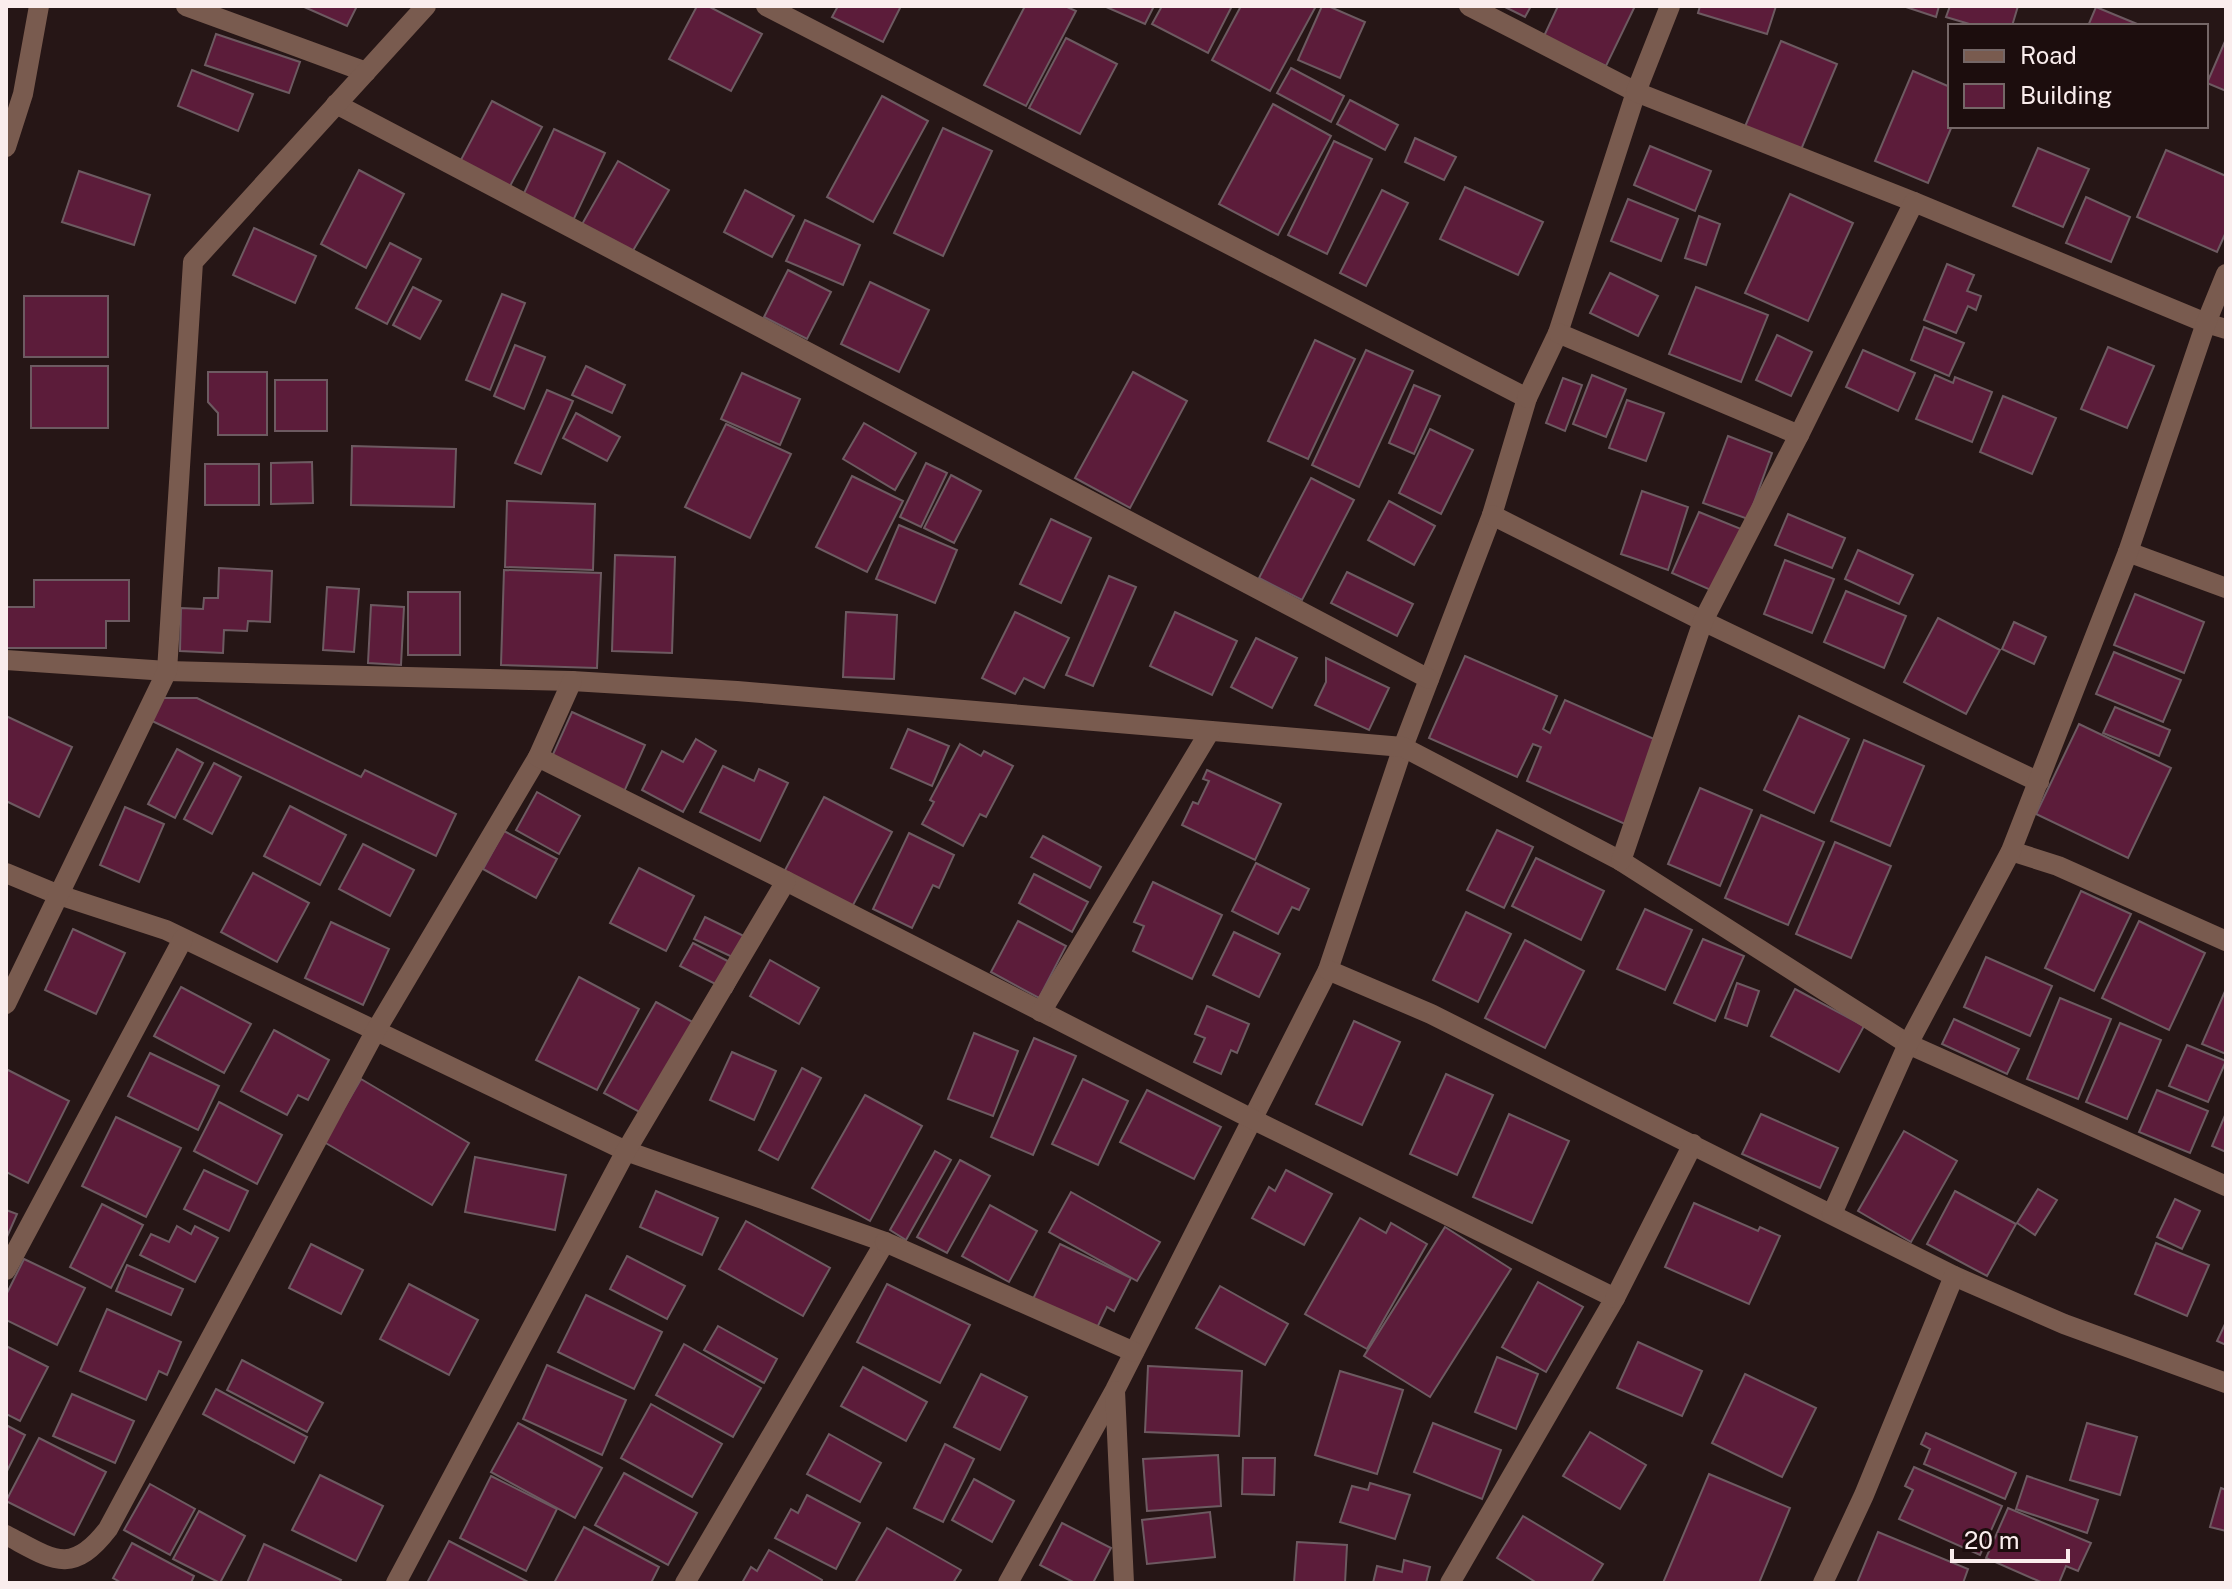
<svg xmlns="http://www.w3.org/2000/svg" width="2232" height="1589" font-family="'Public Sans',sans-serif">
  <style>
    .building { fill: #5c1c3a; stroke: #6d5a61; stroke-width: 2 }
    .lines { fill: none; stroke-linecap: round; stroke-linejoin: round }
    .minor { stroke: #795b4f; stroke-width: 20 }
  </style>
  <rect width="100%" height="100%" fill="#261616"/>
  <g class="building">
    <polygon points="302,6 357,6 347,26"/>
    <polygon points="697,6 708,6 762,34 731,91 669,59"/>
    <polygon points="838,6 901,6 883,42 832,17"/>
    <polygon points="1025,6 1065,6 1076,11 1026,106 984,85"/>
    <polygon points="1104,6 1154,6 1145,24"/>
    <polygon points="1162,6 1232,6 1208,53 1152,24"/>
    <polygon points="1241,6 1316,6 1270,91 1212,60"/>
    <polygon points="1322,6 1328,6 1365,22 1340,78 1298,60"/>
    <polygon points="1503,6 1531,6 1525,17"/>
    <polygon points="1558,6 1635,6 1606,66 1544,36"/>
    <polygon points="1700,6 1776,6 1767,34 1698,13"/>
    <polygon points="1903,6 1939,6 1936,17"/>
    <polygon points="1950,6 2018,6 2012,26 1976,26 1946,17"/>
    <polygon points="2096,7 2142,26 2088,26"/>
    <polygon points="216,34 300,62 289,93 205,65"/>
    <polygon points="1066,38 1117,64 1080,134 1029,108"/>
    <polygon points="2226,39 2226,91 2207,83"/>
    <polygon points="1781,41 1837,64 1800,152 1744,129"/>
    <polygon points="1291,68 1344,96 1331,122 1277,93"/>
    <polygon points="192,70 253,94 238,131 178,106"/>
    <polygon points="1913,71 1950,87 1950,126 1952,126 1928,183 1875,161"/>
    <polygon points="882,96 928,121 873,222 827,197"/>
    <polygon points="1350,100 1398,125 1385,150 1337,124"/>
    <polygon points="492,101 542,127 503,199 454,173"/>
    <polygon points="1273,104 1331,136 1278,235 1219,204"/>
    <polygon points="943,128 992,151 943,256 894,233"/>
    <polygon points="554,129 605,153 570,227 519,204"/>
    <polygon points="1415,138 1456,157 1444,180 1405,162"/>
    <polygon points="1334,141 1372,159 1327,254 1288,235"/>
    <polygon points="1650,146 1711,171 1695,211 1634,185"/>
    <polygon points="2038,148 2089,169 2063,227 2013,206"/>
    <polygon points="2166,150 2226,176 2226,232 2217,252 2137,217"/>
    <polygon points="618,161 669,190 631,254 581,226"/>
    <polygon points="359,170 404,194 366,268 321,244"/>
    <polygon points="79,171 150,195 134,245 62,222"/>
    <polygon points="1465,187 1543,222 1518,275 1440,239"/>
    <polygon points="745,190 794,216 772,257 724,232"/>
    <polygon points="1382,190 1408,203 1366,286 1340,273"/>
    <polygon points="1790,194 1853,223 1808,321 1745,293"/>
    <polygon points="2086,197 2130,217 2111,262 2066,243"/>
    <polygon points="1628,199 1678,219 1661,261 1611,241"/>
    <polygon points="1699,216 1720,224 1706,265 1685,258"/>
    <polygon points="805,220 860,245 843,285 786,261"/>
    <polygon points="254,228 316,256 295,303 233,275"/>
    <polygon points="390,243 421,259 387,324 356,308"/>
    <polygon points="1947,264 1974,275 1967,291 1981,296 1976,310 1968,306 1956,333 1924,320"/>
    <polygon points="788,270 831,292 807,339 764,317"/>
    <polygon points="1610,273 1658,296 1638,336 1590,313"/>
    <polygon points="870,282 929,310 899,372 841,344"/>
    <polygon points="413,287 441,301 420,339 393,325"/>
    <polygon points="1696,287 1768,315 1741,382 1669,354"/>
    <polygon points="502,294 525,303 490,390 466,380"/>
    <rect x="24" y="296" width="84" height="61"/>
    <polygon points="1924,327 1964,343 1949,376 1911,360"/>
    <polygon points="1777,335 1812,352 1791,396 1756,380"/>
    <polygon points="1315,340 1355,359 1308,459 1268,441"/>
    <polygon points="515,345 545,357 524,409 494,396"/>
    <polygon points="2108,347 2154,366 2127,428 2081,409"/>
    <polygon points="1366,350 1413,371 1359,487 1312,465"/>
    <polygon points="1863,350 1915,373 1898,411 1846,387"/>
    <rect x="31" y="366" width="77" height="62"/>
    <polygon points="586,366 625,385 612,413 572,395"/>
    <polygon points="208,372 267,372 267,435 218,435 218,413 208,402"/>
    <polygon points="1133,372 1187,401 1130,508 1075,478"/>
    <polygon points="742,373 800,399 780,445 721,419"/>
    <polygon points="1592,375 1626,389 1606,437 1573,424"/>
    <polygon points="1935,375 1953,383 1955,377 1992,392 1972,442 1916,419"/>
    <polygon points="1563,378 1582,385 1565,431 1546,423"/>
    <rect x="275" y="380" width="52" height="51"/>
    <polygon points="1414,385 1440,396 1414,454 1389,443"/>
    <polygon points="547,390 573,401 541,474 515,463"/>
    <polygon points="2003,396 2056,418 2032,474 1980,452"/>
    <polygon points="1627,400 1664,413 1646,461 1609,448"/>
    <polygon points="576,413 620,437 607,461 563,438"/>
    <polygon points="864,423 916,453 895,490 843,459"/>
    <polygon points="726,424 791,454 750,538 685,507"/>
    <polygon points="1430,429 1473,450 1441,514 1399,493"/>
    <polygon points="1728,436 1772,453 1748,519 1703,503"/>
    <polygon points="352,446 456,449 454,507 351,505"/>
    <polygon points="312,462 313,503 271,504 271,463"/>
    <polygon points="926,463 947,473 921,527 900,517"/>
    <rect x="205" y="464" width="54" height="41"/>
    <polygon points="951,475 981,491 954,543 924,528"/>
    <polygon points="852,476 903,501 867,572 816,547"/>
    <polygon points="1311,478 1354,500 1302,600 1259,578"/>
    <polygon points="1642,491 1688,507 1668,570 1621,554"/>
    <polygon points="507,501 595,504 593,570 505,567"/>
    <polygon points="1389,501 1435,526 1414,565 1368,540"/>
    <polygon points="1699,512 1741,529 1713,591 1672,573"/>
    <polygon points="1788,514 1845,538 1832,568 1775,545"/>
    <polygon points="1051,519 1091,538 1061,603 1020,584"/>
    <polygon points="899,525 957,550 935,603 876,579"/>
    <polygon points="1858,550 1913,575 1899,604 1845,579"/>
    <polygon points="615,555 675,557 672,653 612,651"/>
    <polygon points="1785,560 1834,579 1812,633 1764,614"/>
    <polygon points="219,568 272,571 270,622 248,621 247,631 224,630 223,653 180,651 181,608 203,609 204,598 218,598"/>
    <polygon points="504,570 601,573 597,668 501,665"/>
    <polygon points="1347,572 1413,604 1397,636 1331,603"/>
    <polygon points="1109,576 1136,587 1093,686 1066,675"/>
    <polygon points="34,580 129,580 129,621 106,621 106,648 6,648 6,607 34,607"/>
    <polygon points="327,587 359,589 354,652 323,650"/>
    <polygon points="1846,591 1906,616 1884,668 1824,642"/>
    <rect x="408" y="592" width="52" height="63"/>
    <polygon points="2135,594 2204,622 2184,673 2114,645"/>
    <polygon points="371,605 404,607 401,665 368,663"/>
    <polygon points="846,612 897,615 894,679 843,677"/>
    <polygon points="1015,612 1069,638 1044,688 1024,678 1015,694 982,678"/>
    <polygon points="1175,612 1237,641 1212,695 1150,666"/>
    <polygon points="1938,618 2000,650 1966,714 1904,682"/>
    <polygon points="2014,622 2046,637 2034,664 2002,649"/>
    <polygon points="1256,638 1297,658 1272,708 1231,687"/>
    <polygon points="2114,652 2181,680 2163,722 2096,694"/>
    <polygon points="1465,656 1557,696 1543,729 1550,733 1565,700 1661,742 1625,824 1527,781 1541,747 1533,744 1517,777 1429,738"/>
    <polygon points="1326,658 1389,688 1369,730 1315,705 1326,682"/>
    <polygon points="161,698 197,698 361,777 365,770 456,814 436,856 150,720"/>
    <polygon points="2115,707 2170,730 2159,756 2103,733"/>
    <polygon points="572,712 645,745 623,794 550,761"/>
    <polygon points="6,716 72,747 39,817 6,801"/>
    <polygon points="1799,716 1849,739 1814,813 1764,790"/>
    <polygon points="2079,724 2171,768 2128,858 2036,814"/>
    <polygon points="908,729 949,746 932,786 891,768"/>
    <polygon points="696,739 716,751 683,812 642,790 662,751 683,762"/>
    <polygon points="1864,740 1924,766 1890,846 1831,821"/>
    <polygon points="960,744 981,756 984,751 1013,766 986,817 980,814 963,846 922,824 934,802 930,800"/>
    <polygon points="177,749 203,763 175,818 148,804"/>
    <polygon points="214,763 241,777 212,834 184,819"/>
    <polygon points="723,766 754,781 759,769 788,783 760,841 700,812"/>
    <polygon points="1207,770 1281,804 1255,860 1182,825 1193,802 1198,804 1209,781 1203,779"/>
    <polygon points="1700,788 1752,810 1720,886 1668,864"/>
    <polygon points="537,792 580,816 559,854 516,830"/>
    <polygon points="824,797 892,832 852,907 784,872"/>
    <polygon points="290,806 346,835 320,885 264,856"/>
    <polygon points="125,807 164,824 139,882 100,865"/>
    <polygon points="1761,815 1824,842 1788,925 1725,898"/>
    <polygon points="1497,830 1533,847 1504,908 1467,890"/>
    <polygon points="504,831 557,859 536,898 483,869"/>
    <polygon points="909,833 954,855 939,888 933,885 912,928 873,909"/>
    <polygon points="1043,836 1101,867 1090,888 1031,857"/>
    <polygon points="1835,842 1891,866 1851,958 1796,934"/>
    <polygon points="363,844 414,870 390,916 339,889"/>
    <polygon points="1536,858 1604,891 1581,940 1512,906"/>
    <polygon points="1256,863 1309,889 1299,910 1292,907 1278,934 1232,911"/>
    <polygon points="639,868 694,896 666,951 610,923"/>
    <polygon points="253,873 309,903 277,962 221,932"/>
    <polygon points="1034,874 1088,902 1072,932 1019,903"/>
    <polygon points="1153,882 1222,915 1192,979 1133,951 1144,926 1134,922"/>
    <polygon points="2081,891 2131,914 2094,991 2045,968"/>
    <polygon points="1645,909 1692,930 1665,990 1617,969"/>
    <polygon points="1466,912 1511,934 1478,1002 1433,980"/>
    <polygon points="705,917 756,942 745,963 694,939"/>
    <polygon points="1018,921 1066,946 1039,998 991,972"/>
    <polygon points="2139,921 2205,953 2169,1030 2102,998"/>
    <polygon points="331,922 389,949 363,1005 305,978"/>
    <polygon points="73,929 125,953 96,1014 45,990"/>
    <polygon points="1234,932 1280,954 1259,997 1213,975"/>
    <polygon points="1703,939 1744,956 1715,1021 1674,1003"/>
    <polygon points="1525,940 1584,971 1545,1048 1485,1018"/>
    <polygon points="693,943 743,969 731,992 680,966"/>
    <polygon points="1986,957 2052,986 2030,1036 1964,1007"/>
    <polygon points="770,960 819,988 799,1024 750,996"/>
    <polygon points="579,977 639,1009 597,1090 536,1060"/>
    <polygon points="1737,983 1759,991 1747,1026 1725,1018"/>
    <polygon points="181,987 251,1024 224,1073 154,1036"/>
    <polygon points="1795,989 1864,1026 1839,1072 1771,1036"/>
    <polygon points="2226,989 2226,1054 2202,1044"/>
    <polygon points="2060,998 2111,1019 2078,1099 2027,1079"/>
    <polygon points="656,1002 698,1025 647,1116 604,1093"/>
    <polygon points="1207,1006 1249,1024 1237,1053 1231,1050 1221,1074 1194,1062 1205,1038 1195,1034"/>
    <polygon points="1954,1019 2019,1049 2007,1074 1942,1044"/>
    <polygon points="1354,1021 1400,1042 1362,1125 1316,1104"/>
    <polygon points="2120,1023 2161,1040 2127,1119 2086,1102"/>
    <polygon points="274,1030 329,1060 308,1100 298,1095 287,1115 241,1091"/>
    <polygon points="974,1033 1018,1051 993,1116 948,1099"/>
    <polygon points="1034,1038 1076,1056 1033,1155 991,1137"/>
    <polygon points="2187,1045 2226,1061 2208,1102 2169,1086"/>
    <polygon points="732,1052 776,1071 754,1120 710,1100"/>
    <polygon points="150,1053 219,1086 198,1130 128,1096"/>
    <polygon points="802,1068 821,1078 778,1160 759,1150"/>
    <polygon points="6,1069 69,1101 28,1183 6,1172"/>
    <polygon points="1446,1074 1493,1095 1457,1175 1410,1154"/>
    <polygon points="361,1079 469,1143 432,1205 324,1142"/>
    <polygon points="1083,1079 1128,1101 1098,1165 1052,1144"/>
    <polygon points="1147,1090 1221,1127 1194,1179 1120,1142"/>
    <polygon points="2157,1090 2208,1111 2190,1153 2139,1132"/>
    <polygon points="865,1095 922,1126 870,1221 812,1188"/>
    <polygon points="219,1102 282,1135 257,1184 194,1151"/>
    <polygon points="2226,1113 2226,1152 2212,1146"/>
    <polygon points="1509,1114 1569,1141 1532,1223 1473,1197"/>
    <polygon points="1761,1114 1838,1148 1820,1188 1742,1154"/>
    <polygon points="116,1117 181,1148 146,1217 82,1186"/>
    <polygon points="1904,1131 1957,1161 1911,1242 1858,1211"/>
    <polygon points="935,1151 951,1160 906,1240 890,1230"/>
    <polygon points="475,1157 566,1175 555,1230 465,1212"/>
    <polygon points="960,1160 990,1176 947,1253 917,1237"/>
    <polygon points="204,1170 248,1191 229,1231 184,1209"/>
    <polygon points="1286,1170 1332,1194 1304,1245 1252,1218 1269,1187 1275,1191"/>
    <polygon points="2038,1189 2057,1200 2035,1235 2017,1223"/>
    <polygon points="656,1191 718,1218 702,1255 640,1227"/>
    <polygon points="1955,1191 2016,1224 1987,1276 1927,1244"/>
    <polygon points="1071,1192 1160,1242 1137,1281 1049,1232"/>
    <polygon points="2175,1199 2200,1211 2182,1249 2157,1237"/>
    <polygon points="1694,1203 1758,1231 1760,1227 1780,1236 1749,1304 1665,1267"/>
    <polygon points="102,1204 143,1225 111,1288 70,1267"/>
    <polygon points="990,1205 1037,1231 1009,1282 962,1256"/>
    <polygon points="6,1210 17,1214 6,1239"/>
    <polygon points="1360,1218 1386,1233 1391,1223 1427,1244 1367,1349 1305,1314"/>
    <polygon points="746,1221 830,1268 803,1316 719,1269"/>
    <polygon points="177,1226 191,1234 195,1226 218,1238 195,1282 140,1255 151,1234 169,1242"/>
    <polygon points="1445,1227 1511,1269 1430,1397 1364,1356"/>
    <polygon points="2156,1243 2209,1265 2187,1316 2135,1294"/>
    <polygon points="311,1244 363,1270 341,1314 289,1288"/>
    <polygon points="1060,1244 1131,1278 1114,1311 1107,1307 1094,1334 1031,1303"/>
    <polygon points="627,1256 685,1286 667,1319 610,1289"/>
    <polygon points="24,1259 85,1288 57,1345 6,1320 6,1295"/>
    <polygon points="127,1265 183,1289 171,1315 116,1291"/>
    <polygon points="1538,1282 1583,1307 1546,1372 1502,1347"/>
    <polygon points="409,1284 478,1320 449,1375 380,1339"/>
    <polygon points="887,1284 970,1325 940,1383 857,1342"/>
    <polygon points="1220,1286 1288,1324 1265,1365 1196,1328"/>
    <polygon points="586,1295 662,1332 634,1389 558,1352"/>
    <polygon points="107,1309 181,1342 167,1375 159,1371 146,1400 80,1371"/>
    <polygon points="2226,1322 2226,1345 2217,1341"/>
    <polygon points="718,1326 777,1359 764,1383 704,1350"/>
    <polygon points="1638,1342 1702,1371 1682,1416 1617,1388"/>
    <polygon points="684,1344 761,1388 733,1437 656,1395"/>
    <polygon points="6,1346 48,1367 20,1421 6,1414"/>
    <polygon points="1497,1357 1538,1374 1516,1429 1475,1412"/>
    <polygon points="242,1360 323,1403 307,1432 227,1390"/>
    <polygon points="547,1365 626,1400 602,1455 523,1419"/>
    <polygon points="1148,1366 1242,1371 1239,1436 1145,1432"/>
    <polygon points="863,1367 927,1402 906,1441 841,1406"/>
    <polygon points="1340,1371 1403,1390 1377,1474 1315,1455"/>
    <polygon points="981,1374 1027,1397 1000,1450 954,1427"/>
    <polygon points="1745,1374 1816,1408 1782,1477 1712,1443"/>
    <polygon points="216,1389 307,1437 294,1463 203,1414"/>
    <polygon points="72,1394 134,1421 115,1463 53,1436"/>
    <polygon points="651,1404 722,1444 692,1497 621,1458"/>
    <polygon points="518,1423 602,1468 575,1518 491,1472"/>
    <polygon points="1433,1423 1501,1450 1482,1499 1414,1472"/>
    <polygon points="2087,1423 2137,1437 2120,1495 2070,1480"/>
    <polygon points="6,1425 25,1435 6,1473"/>
    <polygon points="1590,1432 1646,1465 1620,1509 1563,1476"/>
    <polygon points="1926,1433 2016,1473 2005,1499 1924,1464 1930,1449 1921,1444"/>
    <polygon points="829,1434 881,1463 860,1502 807,1474"/>
    <polygon points="39,1438 106,1472 74,1535 6,1501"/>
    <polygon points="945,1444 974,1459 943,1522 914,1508"/>
    <polygon points="1218,1455 1221,1506 1147,1511 1143,1459"/>
    <polygon points="1243,1458 1275,1458 1274,1495 1242,1494"/>
    <polygon points="1914,1467 2002,1506 1980,1555 1899,1519 1913,1490 1905,1486"/>
    <polygon points="624,1473 697,1513 668,1565 595,1525"/>
    <polygon points="1709,1474 1790,1508 1759,1583 1663,1583"/>
    <polygon points="320,1475 383,1506 356,1561 292,1530"/>
    <polygon points="491,1476 557,1509 526,1571 460,1538"/>
    <polygon points="2027,1476 2098,1500 2087,1533 2016,1509"/>
    <polygon points="974,1479 1014,1501 992,1542 952,1520"/>
    <polygon points="1370,1483 1410,1495 1395,1539 1340,1522 1352,1486 1368,1490"/>
    <polygon points="150,1484 195,1509 170,1555 124,1530"/>
    <polygon points="2221,1488 2226,1490 2226,1531 2210,1527"/>
    <polygon points="807,1495 860,1523 836,1569 775,1538 791,1509 798,1513"/>
    <polygon points="2008,1508 2091,1543 2078,1571 2066,1566 2059,1583 2043,1583 1986,1558"/>
    <polygon points="199,1511 245,1536 220,1583 173,1559"/>
    <polygon points="1210,1512 1215,1557 1147,1564 1142,1520"/>
    <polygon points="1523,1516 1603,1564 1591,1583 1537,1583 1497,1558"/>
    <polygon points="1062,1523 1111,1548 1093,1583 1075,1583 1040,1565"/>
    <polygon points="584,1527 659,1567 651,1583 554,1583"/>
    <polygon points="887,1528 961,1570 953,1583 855,1583"/>
    <polygon points="1878,1532 1968,1569 1963,1583 1857,1583"/>
    <polygon points="449,1541 530,1583 427,1583"/>
    <polygon points="1297,1542 1347,1545 1345,1583 1294,1583"/>
    <polygon points="132,1543 194,1576 191,1583 122,1583 113,1578"/>
    <polygon points="264,1544 341,1580 339,1583 247,1583"/>
    <polygon points="769,1550 822,1580 821,1583 742,1583 751,1567 757,1571"/>
    <polygon points="1404,1560 1430,1567 1426,1583 1373,1583 1377,1566 1402,1572"/>
  </g>
  <g class="lines">
    <g class="minor">
      <polyline points="186,6 366,72"/>
      <polyline points="766,6 1527,398 1492,515 1403,747 1328,970 1115,1390 1008,1583"/>
      <polyline points="1469,6 1636,92 1558,333 1527,398"/>
      <polyline points="1670,6 1636,92 1914,202"/>
      <polyline points="336,104 1429,679"/>
      <polyline points="6,147 23,94 39,6"/>
      <polyline points="1558,333 1799,435"/>
      <polyline points="1492,515 1703,621 2039,782"/>
      <polyline points="2128,552 2226,588"/>
      <polyline points="6,660 167,671 572,681 737,691 1403,747 1621,861 1908,1044 2226,1186"/>
      <polyline points="2011,851 2058,866 2226,941"/>
      <polyline points="1621,861 1703,621 1799,435 1914,202 2206,323 2226,329"/>
      <polyline points="6,873 59,895 166,930 626,1151 885,1242 685,1583"/>
      <polyline points="786,881 1252,1119 1615,1298 1450,1583"/>
      <polyline points="1328,970 1431,1014 1954,1276 2064,1324 2226,1383"/>
      <polyline points="6,1004 167,671 193,262 426,6"/>
      <polyline points="1041,1012 1210,731"/>
      <polyline points="1832,1214 1908,1044 2011,851 2128,552 2206,323 2226,274"/>
      <polyline points="885,1242 1134,1352"/>
      <polyline points="6,1270 183,939"/>
      <polyline points="1615,1298 1693,1144"/>
      <polyline points="1115,1391 1124,1583"/>
      <path d="M 6,1535 C 52,1559 71,1577 108,1529 L 375,1032 L 538,757"/>
      <polyline points="396,1583 626,1151 786,881 538,757 572,681"/>
      <polyline points="1823,1583 1864,1495 1954,1276"/>
    </g>
  </g>
  <rect width="2232" height="1589" fill="none" stroke="#faeded" stroke-width="16"/>
  <rect x="1948" y="24" width="260" height="104" fill="#1c0d0d" stroke="#756767" stroke-width="2"/>
  <rect x="1964" y="50" width="40" height="12" fill="#795b4f" stroke="#756767" stroke-width="2"/>
  <text x="2020" y="64" font-size="24" fill="#faeded">Road</text>
  <rect x="1964" y="84" width="40" height="24" fill="#5c1c3a" stroke="#756767" stroke-width="2"/>
  <text x="2020" y="104" font-size="24" fill="#faeded">Building</text>
  <path d="M1952 1549v12h116v-12" fill="none" stroke="#faeded" stroke-width="4"/>
  <text x="1964" y="1549" font-size="24" fill="#faeded" stroke="#1c0d0d" stroke-width="6" paint-order="stroke">20 m</text>
</svg>
